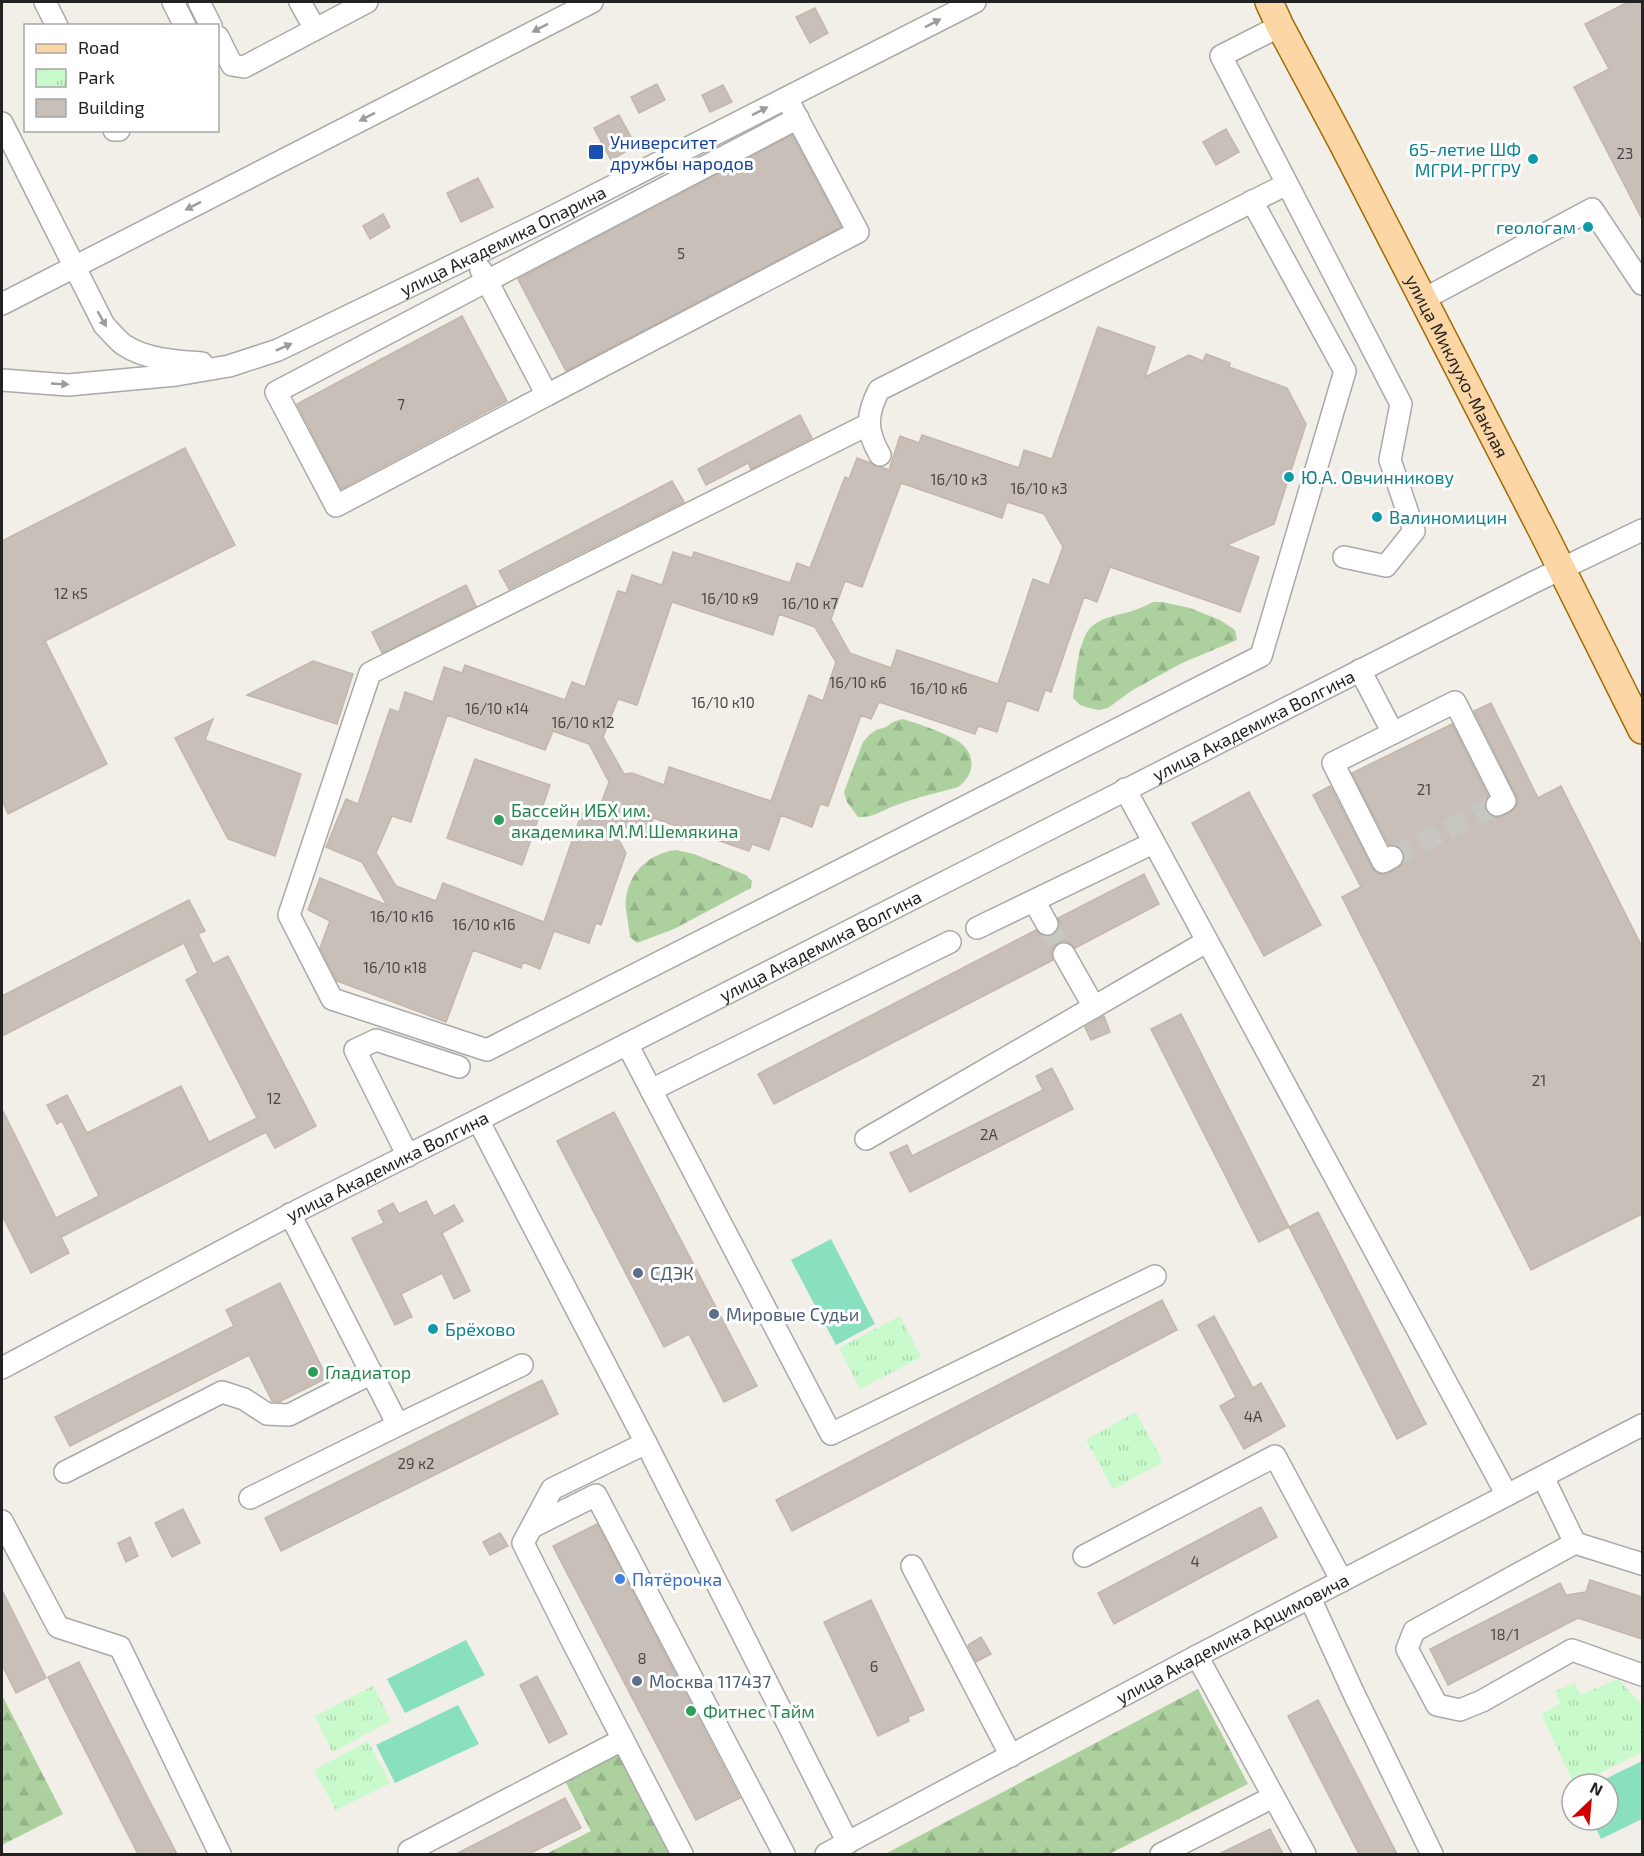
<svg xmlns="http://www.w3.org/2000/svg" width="1644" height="1856" font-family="'Exo 2',sans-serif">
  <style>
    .forest { fill: url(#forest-firs) }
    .park { fill: url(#park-tufts) }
    .pitch { fill: #88e0be }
    .building { fill: #c7bfb8; stroke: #c4b6ab; stroke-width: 1.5; fill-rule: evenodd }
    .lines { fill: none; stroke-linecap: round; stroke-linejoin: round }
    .minor-tunnel { stroke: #c8c6c1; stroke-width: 21; stroke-dasharray: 21 10; stroke-linecap: butt }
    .minor-casing { stroke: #a9a9a9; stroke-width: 24 }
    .major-casing { stroke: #a06b00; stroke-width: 30 }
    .minor { stroke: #fff; stroke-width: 21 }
    .major { stroke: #fcd6a4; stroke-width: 27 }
    .oneway { fill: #9c9c9c }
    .transit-dot { fill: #1a4fb4; stroke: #fff; stroke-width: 2 }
    .culture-dot { fill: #0f9aa8; stroke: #fff; stroke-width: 2 }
    .leisure-dot { fill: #2e9e5b; stroke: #fff; stroke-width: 2 }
    .service-dot { fill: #5c6f8a; stroke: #fff; stroke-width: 2 }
    .shop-dot { fill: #3f7fe0; stroke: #fff; stroke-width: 2 }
    .labels { text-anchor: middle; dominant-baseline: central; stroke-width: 6; stroke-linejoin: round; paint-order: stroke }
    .number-label { font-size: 15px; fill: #4b4948 }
    .transit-label { font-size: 18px; fill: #164399; stroke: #fff; text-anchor: start }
    .culture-label { font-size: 18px; fill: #0d838f; stroke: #fff; text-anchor: start }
    .street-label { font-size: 18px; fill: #222; stroke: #fff }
    .leisure-label { font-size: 18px; fill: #27864d; stroke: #fff; text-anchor: start }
    .service-label { font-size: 18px; fill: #4e5e75; stroke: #fff; text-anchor: start }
    .shop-label { font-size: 18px; fill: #366cbe; stroke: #fff; text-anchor: start }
  </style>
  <defs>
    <pattern id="forest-firs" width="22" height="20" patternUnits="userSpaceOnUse" patternTransform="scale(1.5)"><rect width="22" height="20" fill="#add19e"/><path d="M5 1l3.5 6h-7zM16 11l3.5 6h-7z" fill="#95b388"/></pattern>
    <pattern id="park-tufts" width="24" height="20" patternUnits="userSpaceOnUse" patternTransform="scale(1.5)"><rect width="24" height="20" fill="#c8facc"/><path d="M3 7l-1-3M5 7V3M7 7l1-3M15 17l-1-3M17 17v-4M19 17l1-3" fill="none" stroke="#acd6af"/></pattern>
  </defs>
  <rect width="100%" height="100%" fill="#f2efe9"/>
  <g class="forest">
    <path d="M 1153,602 L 1162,602 L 1190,608 L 1220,620 L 1235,630 L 1237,640 L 1182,663 L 1131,691 L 1108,708 L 1099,710 L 1089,708 L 1080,705 L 1073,698 C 1075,680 1078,638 1092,626 C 1104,616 1121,615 1135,610 C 1141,608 1147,605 1153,602 Z"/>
    <path d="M 902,719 C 916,723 954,735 964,746 C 977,760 972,777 958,787 C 937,793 914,798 894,806 C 881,811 873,818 858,817 L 847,802 L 844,792 L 863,742 L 869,735 L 876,730 L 886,727 L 893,722 Z"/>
    <path d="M 676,850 L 694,854 L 746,875 L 752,881 L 751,888 L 674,929 L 637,943 L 630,937 C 629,927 627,918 626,909 C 623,878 647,853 676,850 Z"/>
    <polygon points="1198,1689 1248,1784 1109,1854 885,1854"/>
    <polygon points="2,1695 63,1814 2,1845"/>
    <polygon points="618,1753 671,1854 546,1854 591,1831 565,1781"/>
  </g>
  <g class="park">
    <polygon points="900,1316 921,1357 860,1389 839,1348"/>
    <polygon points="1136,1412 1163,1462 1113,1489 1086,1440"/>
    <polygon points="1618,1679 1642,1705 1642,1752 1578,1784 1574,1784 1541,1714 1560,1704 1555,1691 1575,1683 1580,1695"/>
    <polygon points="373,1686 391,1721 332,1752 315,1716"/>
    <polygon points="368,1741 390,1783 336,1810 314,1770"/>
  </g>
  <g class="pitch">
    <polygon points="831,1239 875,1324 836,1345 791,1260"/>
    <polygon points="466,1640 485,1675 405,1713 387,1679"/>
    <polygon points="458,1705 479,1744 395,1783 376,1745"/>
    <polygon points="1642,1761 1642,1819 1601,1839 1592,1820 1608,1820 1608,1784 1595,1784"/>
  </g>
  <g class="building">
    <polygon points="1628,2 1642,2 1642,219 1574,87 1609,69 1585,24"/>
    <polygon points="815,8 828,33 810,43 796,17"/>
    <polygon points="657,84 665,100 639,113 631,97"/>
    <polygon points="723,85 732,102 710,112 702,95"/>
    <polygon points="619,115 636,146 611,160 594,128"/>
    <polygon points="1226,129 1239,152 1216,165 1203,142"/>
    <polygon points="792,135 841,227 566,371 518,279"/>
    <polygon points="478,178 493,207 461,222 447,193"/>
    <polygon points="383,214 390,227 370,239 363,226"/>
    <polygon points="462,316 507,401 341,489 297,404"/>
    <path d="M 1098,327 L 1155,347 L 1145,377 L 1189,355 L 1203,361 L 1206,354 L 1230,363 L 1229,367 L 1287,388 L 1306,424 L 1274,524 L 1227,545 L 1259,557 L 1240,612 L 1110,567 L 1097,602 L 1084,597 L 1051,692 L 1045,690 L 1038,711 L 1007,700 L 997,732 L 978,726 L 975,734 L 879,702 L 871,719 L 861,715 L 828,806 L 820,804 L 812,827 L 781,815 L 769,850 L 752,844 L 749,851 L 653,818 L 647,835 L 609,822 L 626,853 L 601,925 L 596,923 L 589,943 L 554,931 L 540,969 L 523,962 L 521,968 L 473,950 L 446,1022 L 337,981 L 320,948 L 330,921 L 308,910 L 320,878 L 387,905 L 362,862 L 326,847 L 346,799 L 358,804 L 390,709 L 399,712 L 405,692 L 433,702 L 444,667 L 462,673 L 465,665 L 565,700 L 572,682 L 585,687 L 618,591 L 626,593 L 632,575 L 662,585 L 673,552 L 692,558 L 694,552 L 790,583 L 797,563 L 810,568 L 845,477 L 849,479 L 857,458 L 889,470 L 900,436 L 919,443 L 922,435 L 1019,468 L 1024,450 L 1052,459 ZM 901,483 L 1002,518 L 1007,502 L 1044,514 L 1063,547 L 1049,585 L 1033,579 L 998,684 L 897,650 L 891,668 L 850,653 L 831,619 L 845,581 L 862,587 ZM 672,602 L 773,635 L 779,614 L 815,627 L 836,662 L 823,701 L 809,695 L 771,801 L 669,767 L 664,785 L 632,773 L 624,774 L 603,737 L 618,699 L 637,705 ZM 447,715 L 545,750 L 553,731 L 589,744 L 609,782 L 596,817 L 582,812 L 544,922 L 443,883 L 436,901 L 396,886 L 376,853 L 392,816 L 411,822 Z"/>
    <polygon points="800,415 812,438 751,469 748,463 706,485 698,469"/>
    <polygon points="185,448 235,545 45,641 107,764 8,814 2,800 2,541"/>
    <polygon points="672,481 684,502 509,589 499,571"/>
    <polygon points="466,585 476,606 382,653 372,632"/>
    <polygon points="313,661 353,674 337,724 247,695"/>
    <polygon points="1491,703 1538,798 1561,786 1642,947 1642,1214 1531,1270 1342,897 1361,887 1313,795 1330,786 1372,868 1377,873 1383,875 1389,873 1403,864 1405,858 1403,851 1398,846 1389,845 1352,773 1452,724 1488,796 1484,804 1486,811 1491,816 1497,818 1511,812 1515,808 1518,802 1516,795 1474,711"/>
    <polygon points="213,719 205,740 301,774 275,856 228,839 175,738"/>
    <polygon points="475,759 550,785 522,865 447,838"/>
    <polygon points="1249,792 1321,925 1264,956 1192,823"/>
    <polygon points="1144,874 1159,904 1075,948 1070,943 1065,941 1058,943 1053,948 1051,953 1053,960 774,1104 758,1074 1036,930 1041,935 1047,937 1053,935 1058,930 1060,924 1058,918"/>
    <polygon points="189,900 205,931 198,934 213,964 228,956 316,1126 275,1148 266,1132 61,1237 69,1253 31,1273 2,1215 2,1109 56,1218 99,1196 62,1121 57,1124 47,1105 67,1095 87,1133 181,1086 209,1142 257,1118 186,980 198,973 184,943 2,1036 2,996"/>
    <polygon points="1181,1014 1289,1227 1259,1242 1151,1029"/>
    <polygon points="1104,1016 1110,1032 1091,1040 1085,1027"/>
    <polygon points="1052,1068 1073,1109 910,1192 890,1153 907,1145 912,1156 1043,1090 1036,1076"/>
    <polygon points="614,1112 757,1386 724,1402 689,1334 664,1347 557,1141"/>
    <polygon points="426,1201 434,1216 454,1205 463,1221 442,1233 470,1291 454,1299 442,1273 401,1294 412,1317 395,1325 352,1238 384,1223 378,1211 393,1203 399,1214"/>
    <polygon points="1318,1212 1426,1424 1397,1439 1289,1227"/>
    <polygon points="280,1283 327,1378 279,1402 272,1401 249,1355 70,1446 55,1417 234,1326 226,1310"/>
    <polygon points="1162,1300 1177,1330 792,1531 776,1500"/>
    <polygon points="1214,1316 1253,1388 1261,1383 1285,1426 1244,1449 1220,1406 1236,1397 1198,1325"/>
    <polygon points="542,1380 558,1414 281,1551 265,1518"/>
    <polygon points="1261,1507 1277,1537 1114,1624 1098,1593"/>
    <polygon points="183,1509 200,1543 172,1557 155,1523"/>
    <polygon points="597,1524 740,1798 696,1820 553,1546"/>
    <polygon points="500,1533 508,1546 490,1555 483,1542"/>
    <polygon points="130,1537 138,1556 126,1562 118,1543"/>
    <polygon points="1590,1580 1642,1597 1642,1639 1578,1618 1448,1685 1430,1649 1560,1583 1566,1595 1586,1592"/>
    <polygon points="2,1590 46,1678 16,1693 2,1665"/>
    <polygon points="871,1600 924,1710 908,1717 909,1721 878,1736 824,1622"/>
    <polygon points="981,1637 991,1654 976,1662 968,1645"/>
    <polygon points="79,1662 148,1798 177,1854 138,1854 48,1677"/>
    <polygon points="537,1676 567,1734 549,1743 520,1685"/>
    <polygon points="1318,1700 1397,1854 1359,1854 1288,1716"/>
    <polygon points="565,1798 581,1828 529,1854 456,1854"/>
    <polygon points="1270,1829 1283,1854 1219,1854"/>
  </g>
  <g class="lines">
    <g class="minor-tunnel">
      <polyline points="1392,857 1497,805"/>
      <polyline points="1047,924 1064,954"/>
    </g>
    <defs>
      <g id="minor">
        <polyline points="45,2 57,26"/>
        <polyline points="173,2 185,26"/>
        <polyline points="199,2 211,26"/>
        <polyline points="300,2 315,29"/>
        <polyline points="1280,26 1221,56 1401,404 1390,460 1414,531 1386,566 1344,557"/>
        <polyline points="218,37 232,65 244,67 367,2"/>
        <polyline points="787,98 792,108 858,232 547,395 487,281 798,118"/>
        <path d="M 2,123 L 104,325 C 110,331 117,340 124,345 C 147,360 176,361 202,363"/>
        <polyline points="114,130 119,130"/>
        <polyline points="481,270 487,281 276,392 336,506 547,395"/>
        <polyline points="1424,299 1592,209 1642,284"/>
        <polyline points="2,304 592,2"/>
        <path id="s1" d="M 2,380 L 68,385 L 176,375 L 229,366 L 278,350 L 542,222 L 975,2"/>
        <polyline points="869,424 370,673 289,915 332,999 487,1050 1261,656 1345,371 1252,201"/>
        <path d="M 880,455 C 866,431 866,415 879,390 L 1287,184"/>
        <polyline points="1360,670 1393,733 1333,763 1383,862 1392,857"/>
        <polyline points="1393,733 1455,702 1505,801 1497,805"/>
        <polyline points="1125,789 1507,1495"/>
        <polyline points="1034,901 1047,924"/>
        <polyline points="977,928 1153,843"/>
        <polyline points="1064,954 1094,1007"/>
        <polyline points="627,1044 831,1434 1155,1276"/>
        <polyline points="651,1090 950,942"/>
        <polyline points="478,1120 646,1443 848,1843"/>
        <polyline points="866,1139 1206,942"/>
        <polyline points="408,1156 355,1050 376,1040 459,1067"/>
        <polyline points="290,1214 398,1425 522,1365"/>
        <path id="s2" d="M 2,1368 L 297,1211 L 478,1120 L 1530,584 L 1642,530"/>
        <polyline points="646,1443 552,1489 523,1543 569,1635 682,1854"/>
        <polyline points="65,1472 222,1392 244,1399 267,1414 289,1415 372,1373"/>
        <polyline points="1543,1477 1575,1543"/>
        <polyline points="250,1498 398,1425"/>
        <polyline points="2,1521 58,1627 120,1647 220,1854"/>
        <polyline points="532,1527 596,1495 784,1854"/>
        <polyline points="1084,1556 1275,1456 1342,1581"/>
        <polyline points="1642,1564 1575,1543 1414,1631 1407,1649 1437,1705 1460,1710 1482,1701 1572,1650 1642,1675"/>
        <polyline points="912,1566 1011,1756"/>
        <polyline points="1310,1598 1354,1694 1432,1854"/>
        <polyline points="1197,1656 1305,1854"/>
        <polyline points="409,1851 622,1740"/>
        <path id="s3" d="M 826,1854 L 1197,1656 L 1642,1425"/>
        <polyline points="1161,1854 1273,1797"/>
      </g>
      <g id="major">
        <path id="s4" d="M 1269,2 L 1280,26 L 1341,140 L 1544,534 L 1642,730"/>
      </g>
    </defs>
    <use href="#minor" class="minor-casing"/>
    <use href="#major" class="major-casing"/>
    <use href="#minor" class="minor"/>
    <use href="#major" class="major"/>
  </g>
  <defs><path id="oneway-solid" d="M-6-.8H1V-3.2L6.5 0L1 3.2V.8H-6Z" transform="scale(1.5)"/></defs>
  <g class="oneway">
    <use href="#oneway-solid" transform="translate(933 23) rotate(-27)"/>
    <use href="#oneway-solid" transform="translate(540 28) rotate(153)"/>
    <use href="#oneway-solid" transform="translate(760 111) rotate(-27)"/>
    <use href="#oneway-solid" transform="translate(367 117) rotate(153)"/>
    <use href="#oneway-solid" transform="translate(193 206) rotate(153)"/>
    <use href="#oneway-solid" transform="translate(102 319) rotate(60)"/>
    <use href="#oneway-solid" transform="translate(284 347) rotate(-24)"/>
    <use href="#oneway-solid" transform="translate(60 384) rotate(3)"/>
  </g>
  <rect class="transit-dot" x="588" y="144" width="16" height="16" rx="3"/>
  <g class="culture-dot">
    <circle cx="1533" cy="159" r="6"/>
    <circle cx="1588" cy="227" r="6"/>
    <circle cx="1289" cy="477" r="6"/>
    <circle cx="1377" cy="517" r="6"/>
    <circle cx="433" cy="1329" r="6"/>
  </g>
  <g class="leisure-dot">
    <circle cx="499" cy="820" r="6"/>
    <circle cx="313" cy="1372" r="6"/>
    <circle cx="691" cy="1711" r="6"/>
  </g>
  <g class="service-dot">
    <circle cx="638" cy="1273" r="6"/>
    <circle cx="714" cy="1314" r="6"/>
    <circle cx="637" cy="1681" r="6"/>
  </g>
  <circle class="shop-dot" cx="620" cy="1579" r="6"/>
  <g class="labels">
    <g class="number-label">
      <text x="1625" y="153">23</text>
      <text x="681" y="253">5</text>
      <text x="401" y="404">7</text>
      <text x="959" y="479">16/10 к3</text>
      <text x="1039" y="488">16/10 к3</text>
      <text x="71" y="593">12 к5</text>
      <text x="730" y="598">16/10 к9</text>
      <text x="810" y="603">16/10 к7</text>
      <text x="858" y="682">16/10 к6</text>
      <text x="939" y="688">16/10 к6</text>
      <text x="723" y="702">16/10 к10</text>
      <text x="497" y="708">16/10 к14</text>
      <text x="583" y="722">16/10 к12</text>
      <text x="1424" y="789">21</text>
      <text x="402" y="916">16/10 к16</text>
      <text x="484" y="924">16/10 к16</text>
      <text x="395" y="967">16/10 к18</text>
      <text x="1539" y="1080">21</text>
      <text x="274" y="1098">12</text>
      <text x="989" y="1134">2А</text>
      <text x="1253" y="1416">4А</text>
      <text x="416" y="1463">29 к2</text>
      <text x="1195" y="1561">4</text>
      <text x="1505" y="1634">18/1</text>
      <text x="642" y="1658">8</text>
      <text x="874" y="1666">6</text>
    </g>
    <g class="transit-label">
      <text x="610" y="142">Университет<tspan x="610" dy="21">дружбы народов</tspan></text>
    </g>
    <g class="culture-label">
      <text x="1521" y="149" text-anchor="end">65-летие ШФ<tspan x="1521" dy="21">МГРИ-РГГРУ</tspan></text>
      <text x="1576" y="227" text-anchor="end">геологам</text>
      <text x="1301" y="477">Ю.А. Овчинникову</text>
      <text x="1389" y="517">Валиномицин</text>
      <text x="445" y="1329">Брёхово</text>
    </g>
    <g class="street-label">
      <text stroke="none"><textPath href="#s1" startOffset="530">улица Академика Опарина</textPath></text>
      <text stroke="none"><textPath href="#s4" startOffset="410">улица Миклухо-Маклая</textPath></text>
      <text stroke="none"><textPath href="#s2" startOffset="1407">улица Академика Волгина</textPath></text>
      <text stroke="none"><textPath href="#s2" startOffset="921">улица Академика Волгина</textPath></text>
      <text stroke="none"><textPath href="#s2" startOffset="435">улица Академика Волгина</textPath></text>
      <text stroke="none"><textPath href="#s3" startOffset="460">улица Академика Арцимовича</textPath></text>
    </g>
    <g class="leisure-label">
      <text x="511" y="810">Бассейн ИБХ им.<tspan x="511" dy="21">академика М.М.Шемякина</tspan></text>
      <text x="325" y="1372">Гладиатор</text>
      <text x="703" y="1711">Фитнес Тайм</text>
    </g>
    <g class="service-label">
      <text x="650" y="1273">СДЭК</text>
      <text x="726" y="1314">Мировые Судьи</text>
      <text x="649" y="1681">Москва 117437</text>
    </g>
    <g class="shop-label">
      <text x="632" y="1579">Пятёрочка</text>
    </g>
  </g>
  <rect width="1644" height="1856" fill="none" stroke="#222222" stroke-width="6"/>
  <rect x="24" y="24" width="195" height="108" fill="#ffffff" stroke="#a7a7a7" stroke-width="1.5"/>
  <rect x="36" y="44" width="30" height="9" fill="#fcd6a4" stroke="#a7a7a7" stroke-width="1.5"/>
  <text x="78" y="54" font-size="18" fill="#222222">Road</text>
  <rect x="36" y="69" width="30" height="18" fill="url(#park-tufts)" stroke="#a7a7a7" stroke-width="1.5"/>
  <text x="78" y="84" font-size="18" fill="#222222">Park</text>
  <rect x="36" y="99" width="30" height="18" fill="#c7bfb8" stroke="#a7a7a7" stroke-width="1.5"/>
  <text x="78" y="114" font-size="18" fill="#222222">Building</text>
  <g transform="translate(1590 1802) rotate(26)"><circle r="28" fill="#ffffff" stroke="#a7a7a7" stroke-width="1.5"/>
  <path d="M0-4.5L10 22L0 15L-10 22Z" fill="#d40000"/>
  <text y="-9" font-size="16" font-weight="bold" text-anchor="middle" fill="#222222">N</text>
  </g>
</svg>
